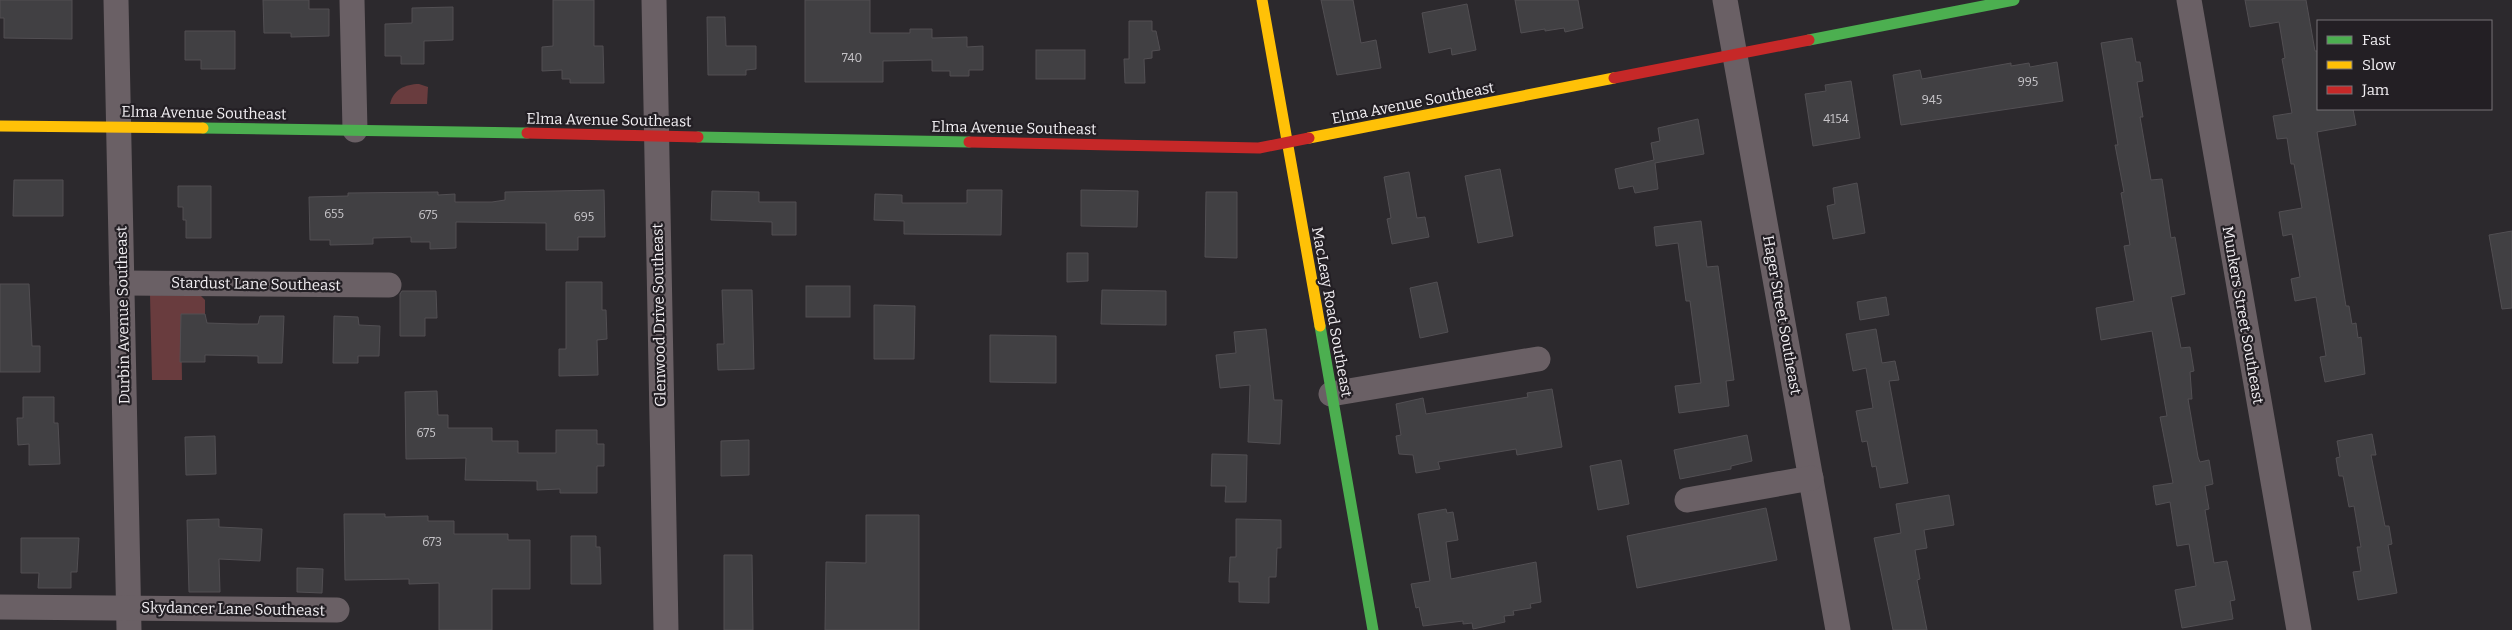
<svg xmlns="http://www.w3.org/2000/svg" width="2512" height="630" font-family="Bitter,serif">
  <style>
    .green { fill: #693c3e }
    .building { fill: #414043; stroke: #524f53 }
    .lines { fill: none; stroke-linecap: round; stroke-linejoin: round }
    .street { stroke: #6a6065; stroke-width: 25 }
    .fast { stroke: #4caf50; stroke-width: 11 }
    .slow { stroke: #ffc107; stroke-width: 11 }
    .jam { stroke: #c62828; stroke-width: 11 }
    .labels { text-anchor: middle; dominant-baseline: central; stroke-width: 4.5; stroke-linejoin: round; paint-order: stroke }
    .number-label { font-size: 12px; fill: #c6c4c8 }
    .street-label { font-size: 15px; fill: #f3f0f4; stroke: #231f24 }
  </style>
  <rect width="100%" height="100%" fill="#2c292d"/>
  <g class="green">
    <path d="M 419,84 L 428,87 L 427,104 L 390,104 C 393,90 405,84 419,84 Z"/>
    <polygon points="150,295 201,296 205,300 205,314 181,314 182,380 152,380"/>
  </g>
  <g class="building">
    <polygon points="0,0 72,0 72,39 4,38 4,18 0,18"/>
    <polygon points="263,0 309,0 309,9 329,9 329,36 291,37 291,33 264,33"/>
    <polygon points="553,0 594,0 594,46 603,46 604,83 570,83 570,79 562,79 562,70 542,71 542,47 553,46"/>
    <polygon points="805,0 870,0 870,33 910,33 910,29 932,29 932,38 967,37 967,47 983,46 983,70 969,70 969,76 950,76 950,71 932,71 932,60 883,61 883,82 805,82"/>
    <polygon points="1321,0 1353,0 1361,43 1376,40 1381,68 1337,75"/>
    <polygon points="1515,0 1578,0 1583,28 1565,32 1564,28 1545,31 1545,29 1521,33"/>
    <polygon points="2245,0 2306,0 2315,51 2318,51 2318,109 2353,109 2356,125 2317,132 2346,306 2349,306 2352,324 2356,323 2358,338 2361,337 2365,374 2325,382 2320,357 2326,356 2316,297 2295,301 2291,279 2300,277 2292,234 2283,236 2279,212 2302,208 2294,164 2291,164 2287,138 2277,139 2273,116 2292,113 2282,59 2285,58 2279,22 2250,27"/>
    <polygon points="1467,4 1476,50 1452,55 1451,48 1429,53 1422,13"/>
    <polygon points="453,7 453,40 424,41 424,64 401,64 401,56 385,56 385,24 412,23 412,8"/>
    <polygon points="707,17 725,17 726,46 756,46 756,69 746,70 746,75 708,75"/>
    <polygon points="1129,21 1152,21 1152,31 1156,31 1160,50 1152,51 1152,58 1144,59 1145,83 1125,83 1124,59 1129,59"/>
    <polygon points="185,31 235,31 235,69 201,69 201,60 185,60"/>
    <polygon points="2132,38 2136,62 2140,62 2143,81 2137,82 2143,117 2140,117 2151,180 2162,179 2171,238 2175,237 2185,294 2171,297 2181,348 2190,347 2194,371 2190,372 2192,399 2188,399 2198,457 2200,462 2209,460 2213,484 2205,486 2209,509 2205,510 2214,563 2227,561 2235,600 2230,601 2233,619 2182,628 2175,590 2196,586 2189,544 2177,546 2170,502 2156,505 2153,486 2173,483 2160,417 2167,416 2152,331 2101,340 2096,308 2134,301 2124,246 2130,245 2121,193 2124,192 2115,145 2118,145 2101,43"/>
    <rect x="1036" y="50" width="49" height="29"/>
    <polygon points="2057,62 2063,101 1901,125 1893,75 1920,70 1922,79 2011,63 2011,66 2029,63 2030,67"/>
    <polygon points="1851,81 1860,138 1813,146 1805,94 1826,91 1825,85"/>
    <polygon points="1698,119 1704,154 1655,163 1658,189 1635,193 1633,186 1619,189 1615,169 1654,160 1651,143 1660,141 1658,128"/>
    <polygon points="1500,169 1513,236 1478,243 1465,176"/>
    <polygon points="1409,172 1417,218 1425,217 1429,237 1392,244 1387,219 1391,218 1384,177"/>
    <polygon points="14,180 63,180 63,216 13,216"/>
    <polygon points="1857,183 1865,233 1833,239 1827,206 1835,204 1833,188"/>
    <polygon points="178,186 211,186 211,238 186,238 186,220 183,220 183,207 178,207"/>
    <polygon points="604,190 605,237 578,237 578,250 546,250 546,223 456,222 456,248 430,249 430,242 411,242 411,237 373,238 373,244 330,245 330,240 310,240 309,197 348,196 348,193 438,192 438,195 455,194 455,202 492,202 505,200 505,192"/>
    <polygon points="967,190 1002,190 1001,235 904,234 904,221 874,220 875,194 902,195 902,203 967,203"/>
    <polygon points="1081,190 1138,191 1137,227 1081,226"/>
    <polygon points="712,191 759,192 759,202 796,202 796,235 772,235 772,222 711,220"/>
    <polygon points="1206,192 1237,192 1237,258 1205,257"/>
    <polygon points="1701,221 1707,267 1718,266 1734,380 1726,381 1729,406 1679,413 1675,386 1701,383 1690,301 1686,301 1678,243 1656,246 1654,227"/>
    <polygon points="2512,231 2512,308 2502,309 2489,235"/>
    <polygon points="1067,253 1088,253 1088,281 1067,282"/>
    <polygon points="566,282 602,282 602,310 606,310 607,339 597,340 598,375 559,376 559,349 566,349"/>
    <polygon points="1437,282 1448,332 1420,338 1410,288"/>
    <polygon points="0,284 29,284 32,346 40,346 40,372 0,372"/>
    <rect x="806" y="286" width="44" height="31"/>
    <polygon points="722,290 752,290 754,369 718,370 717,344 724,344"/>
    <polygon points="1102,290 1166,291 1166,325 1101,324"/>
    <polygon points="402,291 436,291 437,318 425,318 425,336 400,336 400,294"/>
    <polygon points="1886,297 1889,315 1860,320 1857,302"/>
    <polygon points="874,305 915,306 914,359 874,359"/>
    <polygon points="181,314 205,314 207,323 239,324 258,324 260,316 284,316 282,363 258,363 258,356 205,355 205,362 180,362"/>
    <polygon points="334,316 358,317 359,325 380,326 379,356 358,356 358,363 333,363"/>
    <polygon points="1266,329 1274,400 1282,400 1280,444 1248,442 1250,385 1220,388 1216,355 1236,353 1234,332"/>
    <polygon points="1876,329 1882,363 1895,361 1899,380 1889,381 1908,483 1880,488 1876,466 1872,467 1867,441 1862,442 1856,411 1873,408 1866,368 1853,371 1846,334"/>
    <polygon points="990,335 1056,336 1056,383 990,382"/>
    <polygon points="1552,389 1562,447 1517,455 1516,449 1438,462 1440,469 1416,473 1413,455 1399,454 1396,436 1401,435 1396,404 1423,398 1426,414 1528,397 1527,393"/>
    <polygon points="437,391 438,415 448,415 448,428 492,428 492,441 518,441 518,453 556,453 556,430 597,430 597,444 604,444 604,466 597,466 597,493 560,493 560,489 537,490 537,481 465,480 466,458 406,459 405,392"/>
    <polygon points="23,397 54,397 54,423 58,423 60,464 29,465 29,444 18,445 17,418 23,418"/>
    <polygon points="2372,434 2376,455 2371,455 2385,526 2389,526 2392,544 2388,545 2397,593 2358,600 2353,572 2361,571 2357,547 2361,547 2354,506 2349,507 2343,476 2339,476 2336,458 2340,457 2337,441"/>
    <polygon points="1747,435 1752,461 1731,466 1731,469 1680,479 1674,450"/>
    <polygon points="215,436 216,474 186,475 185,437"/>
    <polygon points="749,440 749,475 721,476 721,441"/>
    <polygon points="1212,454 1247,455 1246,502 1225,502 1226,486 1211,486"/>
    <polygon points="1621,460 1629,504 1598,510 1590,466"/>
    <polygon points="1949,495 1954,525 1924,530 1927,548 1915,550 1920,579 1917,580 1927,630 1893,630 1874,538 1901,533 1896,504"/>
    <polygon points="1766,508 1777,560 1637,588 1627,536"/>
    <polygon points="1446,509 1447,513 1453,512 1458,540 1446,542 1451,579 1536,562 1541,602 1530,604 1531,608 1513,611 1514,615 1504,616 1505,622 1473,629 1472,623 1463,624 1463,621 1423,626 1419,607 1416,608 1411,584 1430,581 1418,514"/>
    <polygon points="344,514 385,514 385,517 428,516 428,521 454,521 454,534 508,534 508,540 530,540 530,589 492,589 492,630 439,630 439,583 409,584 409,579 345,580"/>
    <polygon points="866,515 919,515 919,630 825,630 826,562 866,563"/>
    <polygon points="219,519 219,527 262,529 260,561 219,559 220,592 189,592 187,520"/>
    <polygon points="1236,519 1281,520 1281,548 1277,548 1276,577 1269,577 1269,603 1239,602 1239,582 1229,582 1230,557 1236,557"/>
    <polygon points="571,536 596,536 596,547 600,547 601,584 571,584"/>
    <polygon points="21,538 79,538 77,572 71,572 71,588 38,588 39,573 21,573"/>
    <polygon points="724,555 752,555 753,630 724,630"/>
    <polygon points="297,568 323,569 322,593 297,592"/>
  </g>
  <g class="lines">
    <g class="street">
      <polyline points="116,0 129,630"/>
      <polyline points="352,0 355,130"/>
      <polyline points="654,0 666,630"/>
      <polyline points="1725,0 1838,630"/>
      <polyline points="2189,0 2299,630"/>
      <polyline points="122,283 389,285"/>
      <polyline points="1331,394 1538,359"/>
      <polyline points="1687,500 1811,478"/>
      <polyline points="0,607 337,610"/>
    </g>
    <g class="fast">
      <polyline points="1809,40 2014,0"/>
      <polyline points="203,128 527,133"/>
      <polyline points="698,137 969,142"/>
      <polyline points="1320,326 1373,630"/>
    </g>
    <g class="slow">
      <polyline points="1262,0 1320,326"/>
      <polyline points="0,126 203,128"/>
      <polyline points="1309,138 1614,78"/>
    </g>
    <g class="jam">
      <polyline points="1614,78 1809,40"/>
      <polyline points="527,133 698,137"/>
      <polyline points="969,142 1259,148 1309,138"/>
    </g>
  </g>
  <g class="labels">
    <g class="number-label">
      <text x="852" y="58">740</text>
      <text x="2028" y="82">995</text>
      <text x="1932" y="100">945</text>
      <text x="1836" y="119">4154</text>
      <text x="334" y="214">655</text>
      <text x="428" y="215">675</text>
      <text x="584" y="217">695</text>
      <text x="426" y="433">675</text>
      <text x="432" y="542">673</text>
    </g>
    <g class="street-label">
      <text transform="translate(1413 103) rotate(-11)">Elma Avenue Southeast</text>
      <text transform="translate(204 113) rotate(1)">Elma Avenue Southeast</text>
      <text transform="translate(609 120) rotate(1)">Elma Avenue Southeast</text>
      <text transform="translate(1014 128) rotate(1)">Elma Avenue Southeast</text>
      <text transform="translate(256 284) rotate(1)">Stardust Lane Southeast</text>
      <text transform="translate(1332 312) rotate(80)">MacLeay Road Southeast</text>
      <text transform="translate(123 315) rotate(-91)">Durbin Avenue Southeast</text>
      <text transform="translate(659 315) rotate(-91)">Glenwood Drive Southeast</text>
      <text transform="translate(1782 315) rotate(80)">Hager Street Southeast</text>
      <text transform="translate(2243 315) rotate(80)">Munkers Street Southeast</text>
      <text transform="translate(233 609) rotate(1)">Skydancer Lane Southeast</text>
    </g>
  </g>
  <rect x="2317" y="20" width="175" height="90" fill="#231f24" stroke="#767377"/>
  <rect x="2327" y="36" width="25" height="8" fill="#4caf50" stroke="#767377"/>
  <text x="2362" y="45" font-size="15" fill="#f3f0f4">Fast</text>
  <rect x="2327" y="61" width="25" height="8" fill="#ffc107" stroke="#767377"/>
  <text x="2362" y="70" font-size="15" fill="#f3f0f4">Slow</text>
  <rect x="2327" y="86" width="25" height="8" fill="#c62828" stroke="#767377"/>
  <text x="2362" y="95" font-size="15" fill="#f3f0f4">Jam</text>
</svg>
